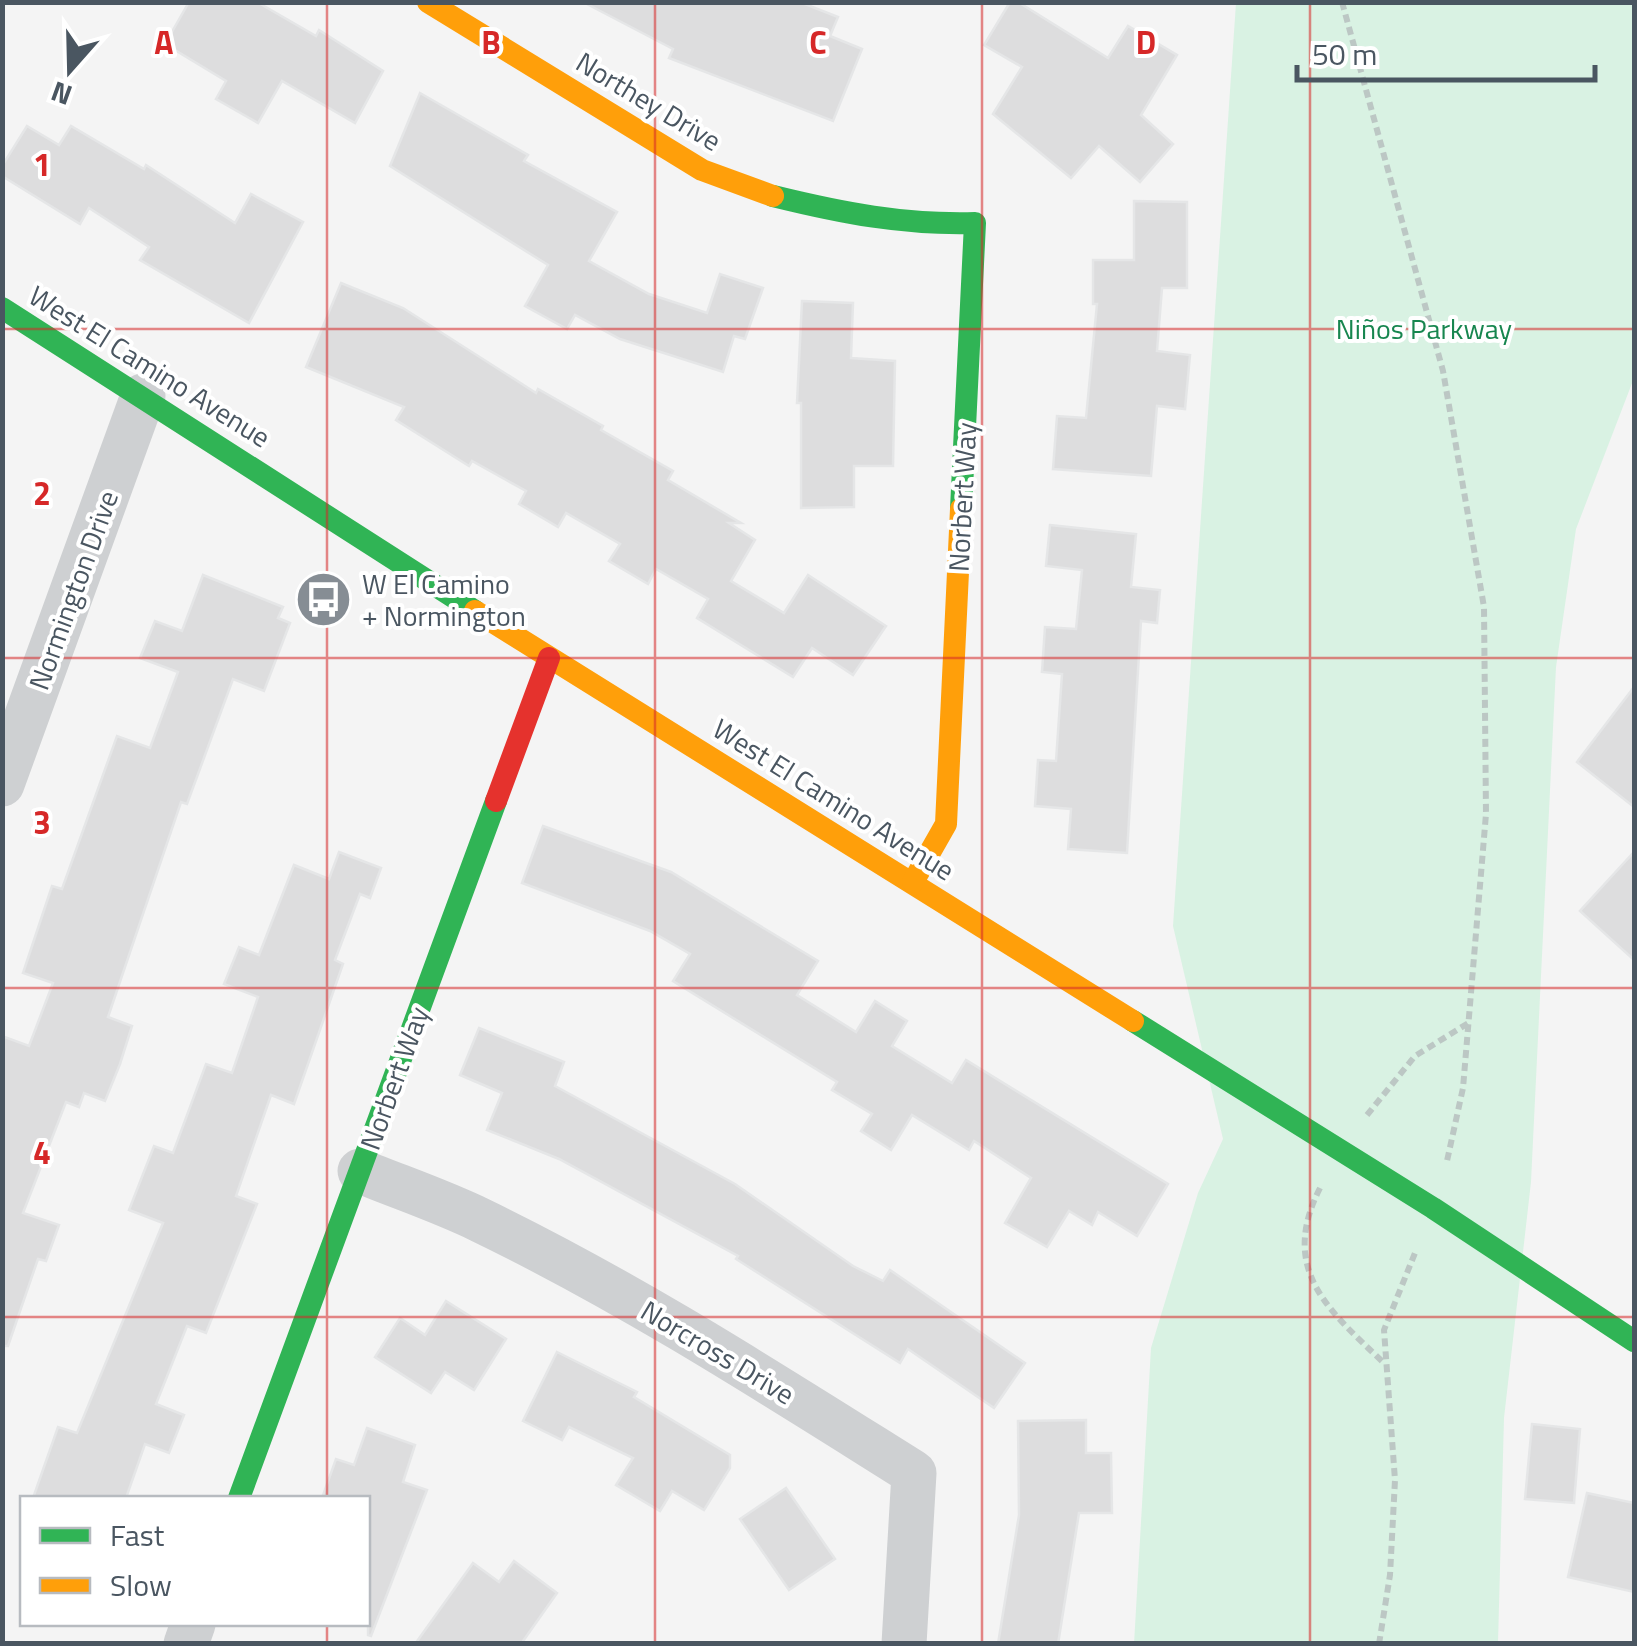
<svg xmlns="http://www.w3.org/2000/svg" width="1637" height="1646" font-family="'Titillium Web',sans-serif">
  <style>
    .green { fill: #d9f2e3 }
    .building { fill: #ddddde; stroke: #e5e6e7; stroke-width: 2.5 }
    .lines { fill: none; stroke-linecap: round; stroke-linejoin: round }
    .path { stroke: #bcc7c4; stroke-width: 6; stroke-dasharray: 8 5; stroke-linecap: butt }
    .street { stroke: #ced0d2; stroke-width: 45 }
    .fast { stroke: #30b455; stroke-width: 22 }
    .slow { stroke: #ff9f0a; stroke-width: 22 }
    .jam { stroke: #e5322d; stroke-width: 22 }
    .grid { fill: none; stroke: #d62828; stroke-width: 2.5; stroke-opacity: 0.55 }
    .labels { text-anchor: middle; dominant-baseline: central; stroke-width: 8; stroke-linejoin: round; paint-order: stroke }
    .street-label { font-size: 28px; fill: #4a5661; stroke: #fff }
    .park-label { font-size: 28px; fill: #17864f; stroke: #fff }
    .poi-label { font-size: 28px; fill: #4a5661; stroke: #fff; text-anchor: start }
    .grid-label { font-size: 32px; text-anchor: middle; font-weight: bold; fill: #d62828; stroke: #fff; stroke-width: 8; stroke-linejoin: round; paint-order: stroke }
  </style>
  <rect width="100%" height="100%" fill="#f4f4f4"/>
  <polygon class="green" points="1236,3 1634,3 1634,378 1576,529 1556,667 1531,1182 1504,1418 1498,1643 1134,1644 1151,1348 1198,1193 1223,1139 1173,926"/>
  <g class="building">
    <polygon points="189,2 257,2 316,36 319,30 383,71 355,123 282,81 258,123 216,99 226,81 165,44"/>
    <polygon points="583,2 800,2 838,17 830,36 862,49 833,121 669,58 673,49"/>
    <polygon points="1010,2 1018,2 1108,58 1128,26 1177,55 1141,115 1173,144 1140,182 1099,146 1071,178 993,114 1022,67 984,45"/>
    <polygon points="420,93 528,155 524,161 617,212 589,261 649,294 707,313 720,274 763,288 745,339 734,336 723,372 620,339 575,315 567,329 525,306 548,265 390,166"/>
    <polygon points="27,126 59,145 71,126 144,169 146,165 235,223 251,194 303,222 249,323 140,260 149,247 89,208 80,224 2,176 2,166"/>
    <polygon points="1134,201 1187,202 1187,288 1162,288 1157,351 1190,355 1185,409 1157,406 1151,476 1053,469 1057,416 1086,418 1097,304 1093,304 1093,260 1134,260"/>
    <polygon points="341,283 403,308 536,393 538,389 603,426 601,430 673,471 668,480 741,523 729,523 755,540 731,581 784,613 808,575 886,626 853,675 812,648 793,677 697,618 708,599 656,569 648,584 609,561 620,544 566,513 558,527 519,504 526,491 472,461 469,466 396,420 404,407 306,367"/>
    <polygon points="802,301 853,303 851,358 895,361 893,466 854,466 854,507 801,508 801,403 797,403"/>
    <polygon points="1050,525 1136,534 1131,587 1160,590 1157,623 1141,621 1127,853 1068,849 1071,809 1035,806 1038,760 1056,761 1062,674 1042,672 1045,627 1076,629 1082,570 1046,566"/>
    <polygon points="203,575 283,607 278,618 290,623 264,691 233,679 187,804 181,802 108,1017 132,1026 120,1064 105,1101 84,1093 79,1107 66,1102 23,1213 59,1225 46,1261 38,1259 8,1346 2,1346 2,1036 29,1046 53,983 23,973 52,886 62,889 117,736 150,748 178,672 140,658 155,621 182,631"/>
    <polygon points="1634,687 1634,807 1577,762"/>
    <polygon points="543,826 671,872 818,961 797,995 856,1032 875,1001 907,1021 892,1046 952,1083 966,1060 1168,1184 1137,1236 1098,1212 1092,1225 1069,1211 1047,1247 1005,1223 1031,1178 974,1141 969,1150 912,1115 891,1150 861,1131 872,1114 832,1090 837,1082 673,981 690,954 650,931 522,883"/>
    <polygon points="339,852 381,868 370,898 360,894 335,960 343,964 294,1104 271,1095 236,1196 257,1204 206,1333 187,1326 156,1404 184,1415 169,1453 145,1444 126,1498 33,1498 58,1427 77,1433 163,1223 129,1210 154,1146 173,1153 206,1064 232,1073 258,997 224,984 239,947 259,955 294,865 329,879"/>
    <polygon points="1634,852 1634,960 1580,911"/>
    <polygon points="479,1028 564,1062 555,1086 735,1184 853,1266 883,1281 890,1270 1025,1363 994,1408 908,1349 900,1363 736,1259 738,1256 559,1159 487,1130 502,1093 460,1075"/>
    <polygon points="446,1301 506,1339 474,1390 445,1372 431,1393 375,1357 400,1318 425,1335"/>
    <polygon points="557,1352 637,1392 634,1397 730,1455 730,1468 704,1510 672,1491 660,1511 616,1485 633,1458 569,1427 562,1440 523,1421"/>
    <polygon points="1086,1420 1086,1453 1111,1453 1112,1513 1079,1513 1058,1644 998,1644 1019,1515 1018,1421"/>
    <polygon points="1532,1424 1580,1429 1574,1503 1525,1499"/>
    <polygon points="367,1428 415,1445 403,1482 427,1490 371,1636 368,1635 368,1498 322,1498 336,1459 354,1465"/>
    <polygon points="786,1488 835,1559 789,1590 740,1519"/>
    <polygon points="1587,1493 1634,1503 1634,1592 1568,1577"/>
    <polygon points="514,1561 557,1593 521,1644 415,1644 473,1563 499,1582"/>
  </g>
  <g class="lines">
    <g class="path">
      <polyline points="1342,2 1443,371 1484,607 1486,814 1463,1088 1447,1161"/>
      <polyline points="1367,1115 1415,1056 1470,1022"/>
      <path d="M 1320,1188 C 1279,1269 1327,1309 1384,1363"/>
      <polyline points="1379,1644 1390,1575 1395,1480 1384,1330 1415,1253"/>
    </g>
    <g class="street">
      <polyline points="2,784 143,396"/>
      <path d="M 360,1171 C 399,1187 441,1201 480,1220 C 631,1293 772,1384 914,1473 L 904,1644"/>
      <polyline points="186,1644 193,1624"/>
    </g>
    <g class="fast">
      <path d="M 773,196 C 842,213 904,225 975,223 L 961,509"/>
      <polyline points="2,308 475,611"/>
      <polyline points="1133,1021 1433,1208 1634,1341"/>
      <polyline points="239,1498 496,801"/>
    </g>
    <g class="slow">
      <polyline points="428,2 702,170 773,196"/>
      <polyline points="475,611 1133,1021"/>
      <polyline points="913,882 946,824 961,509"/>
    </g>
    <polyline class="jam" points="496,801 549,658"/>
  </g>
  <path class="grid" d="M 327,2 L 327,1498M 655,2 L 655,1644M 982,2 L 982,1644M 1310,2 L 1310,1644M 2,329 L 1634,329M 2,658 L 1634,658M 2,988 L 1634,988M 2,1317 L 1634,1317M 327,1624 L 327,1644"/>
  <defs>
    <symbol id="bus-disc" viewBox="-11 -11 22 22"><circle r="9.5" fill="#868d94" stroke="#fff"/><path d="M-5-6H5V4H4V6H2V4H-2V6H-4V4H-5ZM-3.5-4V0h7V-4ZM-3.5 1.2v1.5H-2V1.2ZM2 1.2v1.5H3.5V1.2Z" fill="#fff"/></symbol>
  </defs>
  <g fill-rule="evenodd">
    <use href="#bus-disc" x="292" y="568" width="63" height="63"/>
  </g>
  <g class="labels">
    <g class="street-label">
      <text transform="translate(649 101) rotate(31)">Northey Drive</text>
      <text transform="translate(150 366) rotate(32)">West El Camino Avenue</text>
      <text transform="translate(962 497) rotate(-87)">Norbert Way</text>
      <text transform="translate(73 590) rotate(-70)">Normington Drive</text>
      <text transform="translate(834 799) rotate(32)">West El Camino Avenue</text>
      <text transform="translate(394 1078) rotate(-70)">Norbert Way</text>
      <text transform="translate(718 1352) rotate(31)">Norcross Drive</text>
    </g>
    <g class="park-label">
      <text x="1424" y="328">Niños Parkway</text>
    </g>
    <g class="poi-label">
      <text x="362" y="583">W El Camino<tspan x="362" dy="32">+ Normington</tspan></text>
    </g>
  </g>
  <g class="grid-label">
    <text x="164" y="54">A</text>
    <text x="491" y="54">B</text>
    <text x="818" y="54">C</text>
    <text x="1146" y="54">D</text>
    <text x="42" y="176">1</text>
    <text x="42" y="505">2</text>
    <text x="42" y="834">3</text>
    <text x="42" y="1164">4</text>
  </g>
  <rect width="1637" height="1646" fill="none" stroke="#4a5661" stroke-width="10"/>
  <rect x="20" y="1496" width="350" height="130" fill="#ffffff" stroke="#b7bbc0" stroke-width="2.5"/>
  <rect x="40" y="1528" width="50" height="15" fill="#30b455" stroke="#b7bbc0" stroke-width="2.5"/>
  <text x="110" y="1546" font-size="30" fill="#4a5661">Fast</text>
  <rect x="40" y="1578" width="50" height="15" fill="#ff9f0a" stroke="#b7bbc0" stroke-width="2.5"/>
  <text x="110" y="1596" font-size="30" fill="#4a5661">Slow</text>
  <g transform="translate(70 70) rotate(200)" stroke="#ffffff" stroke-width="8" paint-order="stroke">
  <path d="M0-8L18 38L0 25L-18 38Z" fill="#4a5661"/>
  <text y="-15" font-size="28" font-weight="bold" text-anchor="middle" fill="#4a5661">N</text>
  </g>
  <path d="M1297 65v15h298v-15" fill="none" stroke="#4a5661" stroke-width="5"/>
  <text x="1312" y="65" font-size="30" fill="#4a5661" stroke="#ffffff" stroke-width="8" paint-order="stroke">50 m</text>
</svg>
